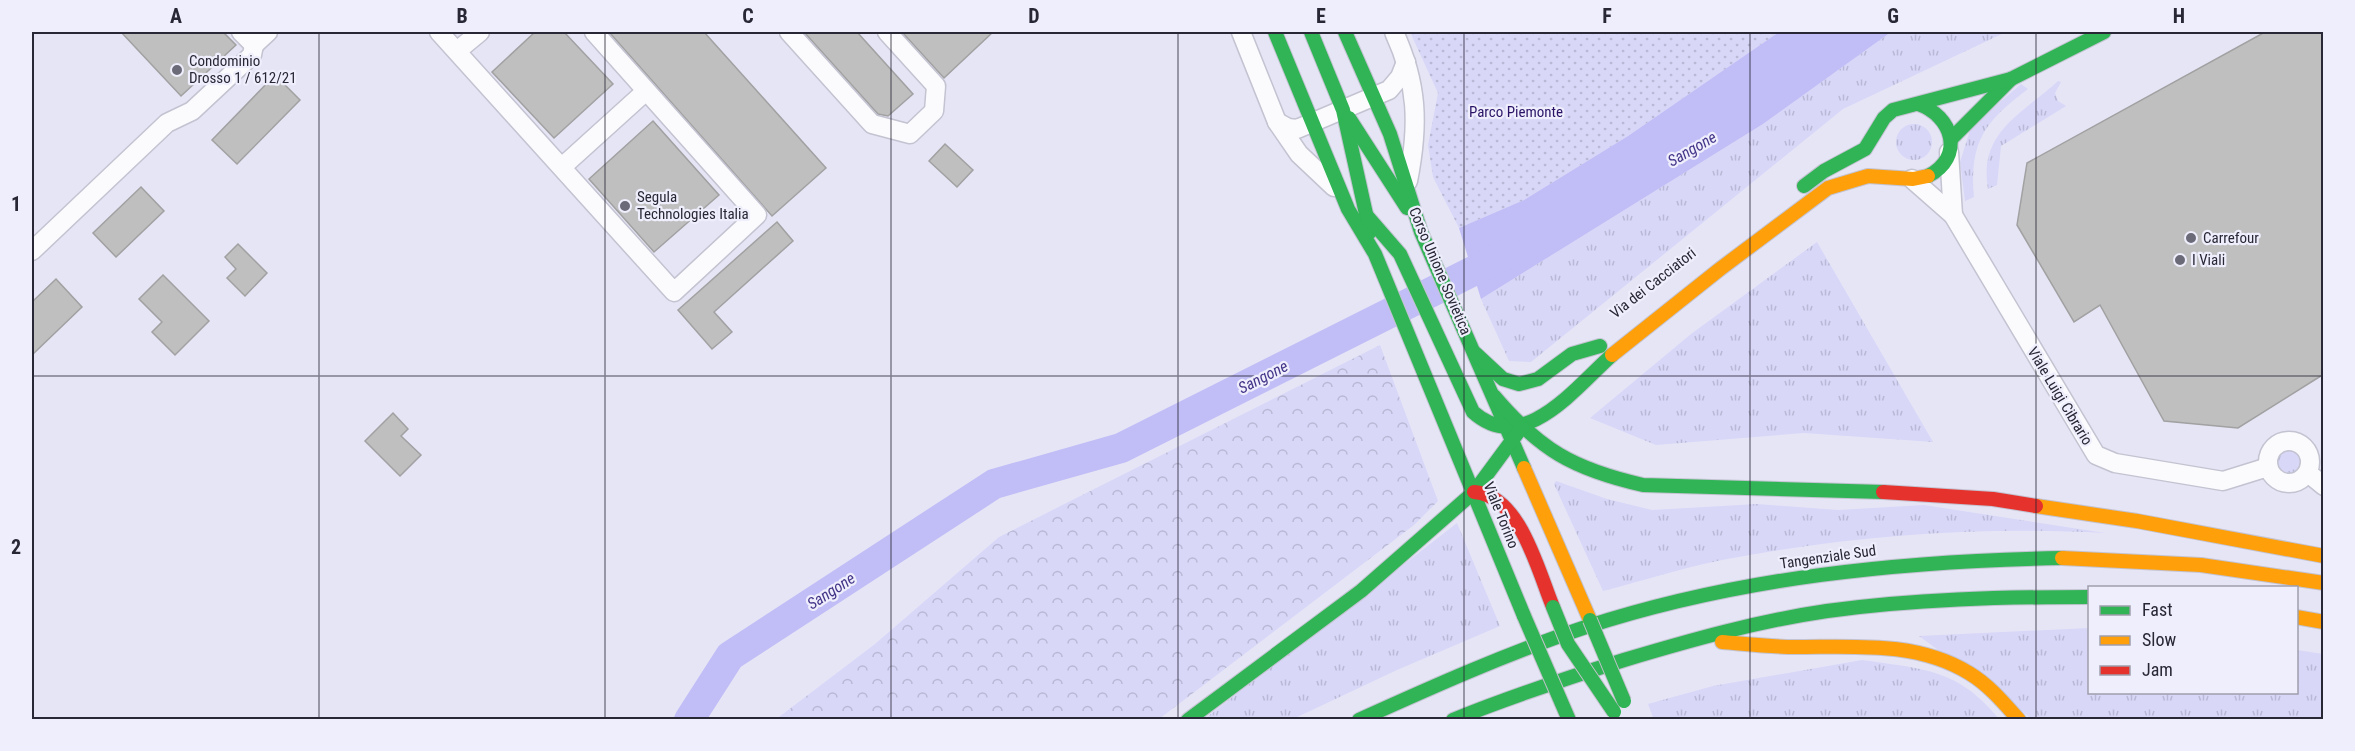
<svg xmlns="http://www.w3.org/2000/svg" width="2355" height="751" font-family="'Roboto Condensed',sans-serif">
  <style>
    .grass { fill: url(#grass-tufts) }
    .forest { fill: url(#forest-crowns) }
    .park { fill: url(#park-dots) }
    .water { fill: #c1bdf6 }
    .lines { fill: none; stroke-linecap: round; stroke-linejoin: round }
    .river { stroke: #c1bdf6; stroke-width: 30 }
    .building { fill: #bfbfc0; stroke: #a1a1a2; stroke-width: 1.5 }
    .street-casing { stroke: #c3c3d1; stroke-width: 21 }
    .fast-casing { stroke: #c3c3d1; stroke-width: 16 }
    .slow-casing { stroke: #c3c3d1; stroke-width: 16 }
    .jam-casing { stroke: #c3c3d1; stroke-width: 16 }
    .street { stroke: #fbfbfe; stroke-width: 18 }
    .fast { stroke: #30b455; stroke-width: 14 }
    .slow { stroke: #ff9f0a; stroke-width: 14 }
    .jam { stroke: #e5322d; stroke-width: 14 }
    .fast-bridge-casing { stroke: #c3c2cb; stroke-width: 16; stroke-linecap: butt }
    .fast-bridge { stroke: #30b455; stroke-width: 14 }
    .grid { fill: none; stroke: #282735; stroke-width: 1.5; stroke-opacity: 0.55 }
    .poi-dot { fill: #6a6a79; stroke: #eeeefc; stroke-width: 2 }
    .labels { text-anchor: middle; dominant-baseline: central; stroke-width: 4.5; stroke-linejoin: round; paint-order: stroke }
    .poi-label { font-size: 15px; fill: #282735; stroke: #eeeefc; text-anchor: start }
    .park-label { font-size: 15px; fill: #2a1366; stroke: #eeeefc }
    .street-label { font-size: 15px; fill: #282735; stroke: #eeeefc }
    .water-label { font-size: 16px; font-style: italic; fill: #443589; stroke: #eeeefc }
    .neatline { fill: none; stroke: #282735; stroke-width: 2 }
    .grid-label { font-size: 20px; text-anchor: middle; font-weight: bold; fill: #282735 }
  </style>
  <defs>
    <pattern id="grass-tufts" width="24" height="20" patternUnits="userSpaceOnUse" patternTransform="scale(1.5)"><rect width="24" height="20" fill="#d8d7f8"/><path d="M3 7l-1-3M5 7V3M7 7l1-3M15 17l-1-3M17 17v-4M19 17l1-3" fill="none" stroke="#b9b9d5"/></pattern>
    <pattern id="forest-crowns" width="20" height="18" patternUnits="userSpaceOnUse" patternTransform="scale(1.5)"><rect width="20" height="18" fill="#d8d7f8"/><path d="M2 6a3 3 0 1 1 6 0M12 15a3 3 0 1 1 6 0" fill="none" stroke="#b9b9d5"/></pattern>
    <pattern id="park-dots" width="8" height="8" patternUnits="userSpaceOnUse" patternTransform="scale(1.5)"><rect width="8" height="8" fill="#d8d7f8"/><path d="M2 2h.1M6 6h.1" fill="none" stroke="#b9b9d5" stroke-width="1.8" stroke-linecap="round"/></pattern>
  </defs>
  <rect width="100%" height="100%" fill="#e6e5f6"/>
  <g class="grass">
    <polygon points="1891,32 2006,32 1843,109 1531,362 1509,361 1481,299 1763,124"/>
    <path d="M 2058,81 L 2061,82 L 2055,93 L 2058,101 L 2066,106 L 2001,146 L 1997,185 L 1988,189 C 1978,132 2022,114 2058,81 Z"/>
    <path d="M 2021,84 L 2028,89 C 1986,121 1969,140 1974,197 L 1965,201 L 1960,162 L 1971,127 Z"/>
    <circle cx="1914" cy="142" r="18"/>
    <polygon points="1817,242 1933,442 1804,433 1656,445 1590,418 1691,334"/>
    <circle cx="2289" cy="461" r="17"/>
    <path d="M 1556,481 L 1607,499 L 1652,510 L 1757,504 L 1838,510 L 1924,505 L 2105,533 C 1976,526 1849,536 1722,560 C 1682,568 1642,581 1603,591 L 1554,484 Z"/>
    <polygon points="1457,523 1500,626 1397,670 1293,719 1203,720"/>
    <polygon points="2089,628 2090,692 2296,692 2297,650 2323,654 2323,719 2032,719 1919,636"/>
    <path d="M 1862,660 C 1922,669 1958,668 1999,719 L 1654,720 L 1648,704 L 1713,686 Z"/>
  </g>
  <polygon class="forest" points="1380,345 1438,501 1414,525 1159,719 775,720 875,644 999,537"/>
  <polygon class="park" points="1410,32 1779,32 1628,136 1524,200 1459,228 1433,177 1428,145 1438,93"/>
  <polygon class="water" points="1779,32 1891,32 1763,124 1481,299 1459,228 1524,200 1628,136"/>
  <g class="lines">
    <polyline class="river" points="689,720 730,656 994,484 1121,448 1509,253"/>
  </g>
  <g class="building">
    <polygon points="121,32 223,32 236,45 181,96"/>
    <polygon points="535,32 564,32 613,84 554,138 492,72"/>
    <polygon points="609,32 704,32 826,168 772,216"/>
    <polygon points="804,32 857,32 913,94 888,116 878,114"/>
    <polygon points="902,32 993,32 944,78"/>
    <polygon points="2265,32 2324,32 2324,374 2238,428 2164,421 2100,305 2074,322 2017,225 2027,163"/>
    <polygon points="275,75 300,100 237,164 212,140"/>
    <polygon points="653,121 719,195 654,252 589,179"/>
    <polygon points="945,144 973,170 957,187 929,161"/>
    <polygon points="141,187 164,211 116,257 93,233"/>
    <polygon points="777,222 793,241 714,312 732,332 712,349 678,310"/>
    <polygon points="238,244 267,273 245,296 227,278 236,269 225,257"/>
    <polygon points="163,275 209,321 175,355 152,332 162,322 139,299"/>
    <polygon points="56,279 82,307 32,355 32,302"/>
    <polygon points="393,413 408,429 401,436 421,455 400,476 365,441"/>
  </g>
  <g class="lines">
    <defs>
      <g id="street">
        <polyline points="241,32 254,45 268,32"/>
        <polyline points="439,32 674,292 757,215 594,32"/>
        <polyline points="789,32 872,124 910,134 934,111 936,86 887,32"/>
        <polyline points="1241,32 1277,122 1299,154 1334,187"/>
        <path d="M 1394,32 C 1418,84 1419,125 1408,181"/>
        <polyline points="457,51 480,32"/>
        <polyline points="1277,122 1288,128 1297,129 1389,90 1400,77 1406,62"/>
        <polyline points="1949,152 1953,215"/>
        <polyline points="562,167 646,91"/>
        <polyline points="1912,179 1953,215 2096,455 2115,463 2223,481 2268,467"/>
        <polyline points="32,251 167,123 192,111 252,55 254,45"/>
        <circle cx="2289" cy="462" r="21"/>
        <polyline points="2308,473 2324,486"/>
      </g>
      <g id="fast">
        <polyline points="1275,32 1348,209 1375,254 1524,616"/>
        <polyline points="1311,32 1343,110 1370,232"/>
        <polyline points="1345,32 1390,134 1421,232 1524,468"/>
        <path d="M 1918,104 C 1953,116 1965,157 1928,176"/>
        <polyline points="1349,118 1407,208"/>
        <polyline points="1951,139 2011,79"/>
        <polyline points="1804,186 1824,171 1865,149 1884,118 1893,110 2011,79 2104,32"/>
        <path d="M 1367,216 L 1400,254 L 1473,412 C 1523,457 1576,387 1612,355"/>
        <polyline points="1475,353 1503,379 1519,384 1538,379 1572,354 1600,346"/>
        <path d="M 1494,396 C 1540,450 1573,469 1643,485 L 1883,492"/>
        <polyline points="1474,492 1522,427"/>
        <polyline points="1188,720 1361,591 1474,492"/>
        <path d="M 1359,720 C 1434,686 1508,653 1586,627 C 1740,577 1901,561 2062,558"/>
        <path d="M 1453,720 C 1509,697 1567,678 1624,660 C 1691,640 1758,621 1827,611 C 1914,599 2002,597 2090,597"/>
      </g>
      <g id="slow">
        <polyline points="1612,355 1720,269 1828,188 1868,176 1913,179 1928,176"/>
        <polyline points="1524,468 1590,620"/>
        <polyline points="2036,506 2137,521 2324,556"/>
        <polyline points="2062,558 2201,565 2324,583"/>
        <polyline points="2296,617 2324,622"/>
        <path d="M 1722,642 C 1746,644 1771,647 1795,647 C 1854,647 1917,641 1969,673 C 1989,685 2004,703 2019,720"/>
      </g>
      <g id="jam">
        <path d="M 1474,492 C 1520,495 1538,571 1553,607"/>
        <polyline points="1883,492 1993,499 2036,506"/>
      </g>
    </defs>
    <use href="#street" class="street-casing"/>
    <use href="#fast" class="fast-casing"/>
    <use href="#slow" class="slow-casing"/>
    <use href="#jam" class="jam-casing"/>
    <use href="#street" class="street"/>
    <use href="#fast" class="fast"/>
    <use href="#slow" class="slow"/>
    <use href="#jam" class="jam"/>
    <defs>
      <g id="fast-bridge">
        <polyline points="1553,607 1568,644 1614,712"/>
        <polyline points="1524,616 1569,720"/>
        <polyline points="1590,620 1624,701"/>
      </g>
    </defs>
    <use href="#fast-bridge" class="fast-bridge-casing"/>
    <use href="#fast-bridge" class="fast-bridge"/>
  </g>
  <path class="grid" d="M 319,32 L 319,720M 605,32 L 605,720M 891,32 L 891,720M 1178,32 L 1178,720M 1464,32 L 1464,720M 1750,32 L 1750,720M 2036,32 L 2036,720M 32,376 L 2324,376"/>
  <g class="poi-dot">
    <circle cx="177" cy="70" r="6"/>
    <circle cx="625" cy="206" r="6"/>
    <circle cx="2191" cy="238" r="6"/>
    <circle cx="2180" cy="260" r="6"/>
  </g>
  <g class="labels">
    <g class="poi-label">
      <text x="189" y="61">Condominio<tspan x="189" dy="17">Drosso 1 / 612/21</tspan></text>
      <text x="637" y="197">Segula<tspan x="637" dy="17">Technologies Italia</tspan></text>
      <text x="2203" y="238">Carrefour</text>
      <text x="2192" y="260">I Viali</text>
    </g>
    <g class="park-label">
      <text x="1516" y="112">Parco Piemonte</text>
    </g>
    <g class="street-label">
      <text transform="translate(1440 271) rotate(67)">Corso Unione Sovietica</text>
      <text transform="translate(1653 283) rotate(-38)">Via dei Cacciatori</text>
      <text transform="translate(2060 396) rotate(59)">Viale Luigi Cibrario</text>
      <text transform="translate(1501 515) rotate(68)">Viale Torino</text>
      <text transform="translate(1828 557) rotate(-8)">Tangenziale Sud</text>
    </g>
    <g class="water-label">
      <text transform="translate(1692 149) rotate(-30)">Sangone</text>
      <text transform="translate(1263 377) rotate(-27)">Sangone</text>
      <text transform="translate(831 591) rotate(-33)">Sangone</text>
    </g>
  </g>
  <rect width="2355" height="751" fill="none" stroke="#eeeefc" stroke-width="66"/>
  <rect x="2088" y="586" width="210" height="108" fill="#eeeefc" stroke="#9f9eac" stroke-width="1.5"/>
  <rect x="2100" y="606" width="30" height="9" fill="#30b455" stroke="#9f9eac" stroke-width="1.5"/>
  <text x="2142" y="616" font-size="18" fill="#282735">Fast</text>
  <rect x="2100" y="636" width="30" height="9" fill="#ff9f0a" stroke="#9f9eac" stroke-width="1.5"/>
  <text x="2142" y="646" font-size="18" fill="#282735">Slow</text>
  <rect x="2100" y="666" width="30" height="9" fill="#e5322d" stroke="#9f9eac" stroke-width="1.5"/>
  <text x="2142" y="676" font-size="18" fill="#282735">Jam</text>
  <rect x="33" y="33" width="2289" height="685" class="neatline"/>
  <g class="grid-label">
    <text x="176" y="23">A</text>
    <text x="462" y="23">B</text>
    <text x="748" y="23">C</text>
    <text x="1034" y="23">D</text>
    <text x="1321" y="23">E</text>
    <text x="1607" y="23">F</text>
    <text x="1893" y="23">G</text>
    <text x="2179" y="23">H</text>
    <text x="16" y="211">1</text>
    <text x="16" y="554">2</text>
  </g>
</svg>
